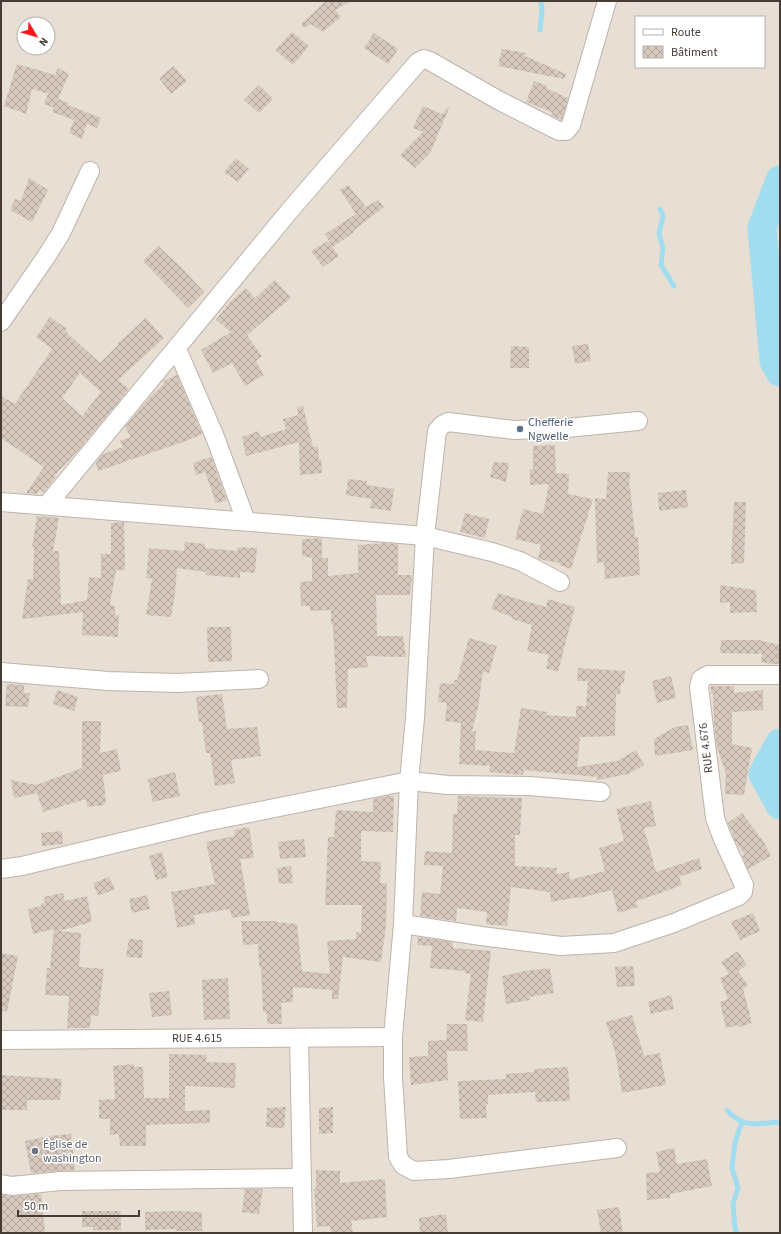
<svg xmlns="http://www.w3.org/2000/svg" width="781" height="1234" font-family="'Source Sans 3',sans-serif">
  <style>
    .residential { fill: #e7ded4; fill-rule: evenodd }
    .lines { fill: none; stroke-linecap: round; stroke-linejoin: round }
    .stream { stroke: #a2dcef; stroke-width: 5 }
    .river { stroke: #a2dcef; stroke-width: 29 }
    .building { fill: url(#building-cross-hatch); fill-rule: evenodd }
    .minor-casing { stroke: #beb3a8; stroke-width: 20 }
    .minor { stroke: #fff; stroke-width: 18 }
    .service-dot { fill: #5c6f8a; stroke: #fff; stroke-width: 1.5 }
    .worship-dot { fill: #6b7280; stroke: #fff; stroke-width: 1.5 }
    .labels { text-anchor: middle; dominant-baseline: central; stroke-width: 3; stroke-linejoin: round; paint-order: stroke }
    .service-label { font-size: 12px; fill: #4e5e75; stroke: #fff; text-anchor: start }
    .street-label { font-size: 12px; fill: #453c35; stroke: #fff }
    .worship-label { font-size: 12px; fill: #5b616d; stroke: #fff; text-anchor: start }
  </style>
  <defs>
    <pattern id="building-cross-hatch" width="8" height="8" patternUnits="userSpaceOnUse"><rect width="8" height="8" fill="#d7c9be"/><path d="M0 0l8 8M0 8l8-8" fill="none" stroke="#b0a49b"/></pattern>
  </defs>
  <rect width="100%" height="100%" fill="#f3ede6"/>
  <path class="residential" d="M 1,1 L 780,1 L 780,1233 L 1,1233 ZM 636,17 L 764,17 L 764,67 L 636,67 ZM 24,24 L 48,24 L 48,48 L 24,48 Z"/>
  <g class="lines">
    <g class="stream">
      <polyline points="540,30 542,9 541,1"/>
      <polyline points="660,209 663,216 659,233 663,248 661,265 674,286"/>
      <path d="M 727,1110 C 742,1128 757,1124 778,1122 L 780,1123"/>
      <polyline points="737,1233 735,1228 733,1204 738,1188 732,1168 735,1142 742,1122 740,1121"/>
    </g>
    <g class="river">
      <polyline points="780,180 762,228 774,361 780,372"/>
      <polyline points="780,743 763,774 780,805"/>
    </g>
  </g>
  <g class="building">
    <polygon points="326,1 351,1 335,10 341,17 323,32 311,24 304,28 301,24"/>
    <polygon points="292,32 309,46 293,65 275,50"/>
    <polygon points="374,33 398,49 388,64 364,48"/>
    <polygon points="502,49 526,53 525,56 566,74 564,79 498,66"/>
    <polygon points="17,64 55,75 58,68 69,74 58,99 69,103 68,105 101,118 97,128 87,124 82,139 69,133 74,120 52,112 54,108 44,104 48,94 33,89 32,90 26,114 4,106"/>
    <polygon points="174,66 187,81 171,94 159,78"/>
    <polygon points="534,81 547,86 546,88 568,98 562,120 551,115 552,112 526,102"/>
    <polygon points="259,85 273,99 259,113 244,100"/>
    <polygon points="423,106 442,114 450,106 430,153 415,168 400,155 423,132 413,128"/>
    <polygon points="236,158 249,169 238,182 224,172"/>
    <polygon points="29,178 48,190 32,222 10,210 15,199 21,201"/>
    <polygon points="348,185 366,207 378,200 384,207 353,231 354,232 333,247 325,234 356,214 340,190"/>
    <polygon points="328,241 339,256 323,267 311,251"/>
    <polygon points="158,246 182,268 204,292 188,308 143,261"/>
    <polygon points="275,280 291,298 247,335 262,356 256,361 264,375 245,386 232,363 213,373 201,350 231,332 216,320 229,303 246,288 255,298"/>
    <path d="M 50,317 L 67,329 L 65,331 L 100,363 L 118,345 L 117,344 L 146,318 L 164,338 L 118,380 L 129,389 L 83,445 L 54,476 L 56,477 L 44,492 L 40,490 L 36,494 L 26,493 L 44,467 L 1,438 L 1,396 L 15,404 L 52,349 L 36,337 ZM 80,373 L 101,392 L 82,416 L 62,398 Z"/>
    <polygon points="588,344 591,361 575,364 572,346"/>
    <polygon points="511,346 529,347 529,368 510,368"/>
    <polygon points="177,375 202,434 186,441 98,471 96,463 101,455 123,447 120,441 131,437 125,427 150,397 164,384 163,381"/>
    <polygon points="303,406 313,447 318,446 319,459 321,459 322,473 300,475 299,442 246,456 242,437 259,431 260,437 286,429 283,419 298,415 297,407"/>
    <polygon points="555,445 556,473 569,474 568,494 593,499 571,569 559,565 560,563 538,559 541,545 515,539 523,509 543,514 549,484 530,485 530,469 533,470 533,446"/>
    <polygon points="211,457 227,501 215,503 214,497 205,472 196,475 193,463"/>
    <polygon points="494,462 509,463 506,482 490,477"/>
    <polygon points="608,472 630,472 629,486 630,486 635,537 638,537 640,575 605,579 604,562 597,563 595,498 606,499"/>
    <polygon points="348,479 367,481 367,485 394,489 391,511 370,508 372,499 346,495"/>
    <polygon points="686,490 688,507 659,511 658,493"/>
    <polygon points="734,502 746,502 744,563 731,564"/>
    <polygon points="465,513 489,519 485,538 460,532"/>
    <polygon points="37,516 59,518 53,551 59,551 61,605 87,600 89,577 101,578 101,554 111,554 111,523 124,522 125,570 116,570 110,605 115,606 115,615 119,615 118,637 82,635 83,612 22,619 28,579 33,579 34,547 32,547"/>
    <polygon points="322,538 322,558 328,558 328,576 358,573 358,545 385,543 398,544 398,575 412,575 410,595 376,595 377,636 403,636 406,657 366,656 368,667 348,669 347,708 337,708 333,625 331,624 331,610 310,611 310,606 301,606 300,582 312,581 312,558 302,556 302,539"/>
    <polygon points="185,542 205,544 205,548 237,551 238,547 257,548 255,573 240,572 240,578 206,575 206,572 177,568 175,594 171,617 146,615 152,579 146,578 149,548 184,551"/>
    <polygon points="720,585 756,590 757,612 730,613 730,602 720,603"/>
    <polygon points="498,593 546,607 548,599 575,607 558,672 546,668 549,655 527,651 532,625 512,619 512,617 491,609"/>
    <polygon points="207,627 231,627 232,661 208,662"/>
    <polygon points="469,638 497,646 489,673 483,671 478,708 472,731 476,731 475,750 514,753 521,708 547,712 546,715 576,717 576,706 586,706 588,681 577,681 578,668 625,671 624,683 621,683 620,694 616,694 615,736 580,737 577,767 617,761 636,750 644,765 628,774 597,780 597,777 524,770 523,775 489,772 490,766 459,764 461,723 445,721 447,703 438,702 440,683 453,684 455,680 457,680"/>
    <polygon points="721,640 758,640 780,645 780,664 772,664 761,662 762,654 720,653"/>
    <polygon points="671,676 676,698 657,703 652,681"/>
    <polygon points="7,684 24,685 24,693 30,693 28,707 5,706"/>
    <polygon points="711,686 734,686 734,693 763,690 763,710 732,712 732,744 752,748 744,795 725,794 726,774 717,747 714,723 713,694 711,694"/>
    <polygon points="57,690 78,697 74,711 53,704"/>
    <polygon points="222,694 227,729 257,727 261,756 231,760 235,783 215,786 210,753 206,753 202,722 199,722 196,697"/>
    <polygon points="82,721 101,721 100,753 117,749 121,771 103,775 106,802 104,803 105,805 87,807 86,799 43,812 37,793 14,798 11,780 36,785 82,768"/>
    <polygon points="688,725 693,750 655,756 654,739 675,727"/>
    <polygon points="175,772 180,796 153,802 148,779"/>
    <polygon points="387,796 394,796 393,832 361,831 361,861 381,862 380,883 387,883 386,925 381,962 343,957 338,999 332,999 332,990 293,987 293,1002 281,1003 282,1024 268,1024 266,1012 263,1012 261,967 259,967 258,944 243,945 241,921 276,921 276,922 297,924 302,971 330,974 327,941 356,939 356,932 361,933 362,905 325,905 328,837 334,837 336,810 373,812 373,799"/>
    <polygon points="458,796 522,798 520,835 515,835 515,866 557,868 557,874 569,872 570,880 605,871 599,848 624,841 616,809 651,801 656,826 644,828 656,872 699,858 702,869 679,877 682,885 658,894 636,901 638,907 618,913 612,890 580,898 579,897 551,902 550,892 511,887 507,926 486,924 487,912 457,908 456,921 420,916 422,892 440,894 443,866 424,865 425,851 452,853 453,814 457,814"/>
    <polygon points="742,813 763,841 771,856 748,869 742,856 745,855 735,841 728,823"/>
    <polygon points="249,827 254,858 240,859 250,915 232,918 230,909 194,915 195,924 177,928 171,892 215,884 206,842 235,836 234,830"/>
    <polygon points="62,831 63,844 42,846 41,833"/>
    <polygon points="304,839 306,857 280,859 278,842"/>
    <polygon points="162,852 168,877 156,880 149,856"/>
    <polygon points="291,866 293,883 279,884 277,868"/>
    <polygon points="109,877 115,889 98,896 93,883"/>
    <polygon points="63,893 65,901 87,896 92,921 89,922 89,923 58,931 81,933 79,967 104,969 98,1016 91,1015 90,1028 67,1028 69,996 45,995 47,968 50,968 54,929 33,934 30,920 28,909 41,906 41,904 45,902 44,897"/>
    <polygon points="147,895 150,909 132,913 129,899"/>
    <polygon points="753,913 760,931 740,940 731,922"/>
    <polygon points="418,937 453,942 453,948 491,951 483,1022 465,1020 471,974 464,973 465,971 430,968 432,946 417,945"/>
    <polygon points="129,939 143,940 142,958 126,957"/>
    <polygon points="738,951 747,965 738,971 748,985 743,989 752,1023 739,1027 738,1025 726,1028 720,1002 728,999 720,978 729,974 721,962"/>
    <polygon points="1,953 18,956 7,1011 1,1011"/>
    <polygon points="633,966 635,986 617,987 615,967"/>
    <polygon points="550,968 554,993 529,997 530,1000 506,1004 502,976 525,971"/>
    <polygon points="228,978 230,1019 204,1020 202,980"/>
    <polygon points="169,991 172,1015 152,1017 149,993"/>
    <polygon points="671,995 674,1009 651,1014 648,1002"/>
    <polygon points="632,1015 644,1056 660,1053 666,1085 622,1093 615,1052 606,1022"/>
    <polygon points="447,1024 467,1024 468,1051 447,1051 448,1080 411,1085 409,1057 428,1056 428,1041 446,1040 446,1048"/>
    <polygon points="169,1054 207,1055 206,1062 236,1063 235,1088 185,1086 185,1111 210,1110 210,1123 146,1125 146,1146 120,1146 119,1134 110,1135 110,1119 99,1119 99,1100 115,1099 113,1066 134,1064 134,1067 143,1067 144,1098 169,1098"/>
    <polygon points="568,1067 570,1101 536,1102 535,1092 488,1095 488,1104 486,1105 487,1118 460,1119 458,1081 506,1079 506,1074 534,1072 534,1069"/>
    <polygon points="1,1075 62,1079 60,1100 27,1100 27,1110 1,1110"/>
    <polygon points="286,1107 284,1128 266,1127 267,1108"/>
    <polygon points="333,1107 333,1133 319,1134 319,1108"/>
    <polygon points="71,1134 75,1170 59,1171 31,1173 25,1141 49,1136"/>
    <polygon points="674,1148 677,1164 707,1159 712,1186 670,1194 670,1198 647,1200 646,1173 660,1172 656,1152"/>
    <polygon points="316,1170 340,1171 340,1183 385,1179 387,1217 351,1221 353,1233 331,1233 330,1226 317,1227 314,1189 316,1189"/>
    <polygon points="245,1189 263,1189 259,1214 242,1212"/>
    <polygon points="41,1194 45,1233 1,1233 1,1195 13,1196"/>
    <polygon points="619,1207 623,1233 601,1233 597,1210"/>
    <polygon points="82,1211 121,1211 121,1230 93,1230 93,1227 82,1227"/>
    <polygon points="175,1211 202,1212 202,1231 176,1231 176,1229 145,1230 145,1212"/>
    <polygon points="446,1214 448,1233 420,1233 419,1218"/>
  </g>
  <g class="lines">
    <defs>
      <g id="minor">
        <polyline points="1,322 46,257 61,233 90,171"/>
        <polyline points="177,349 215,437 246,521"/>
        <polyline points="1,502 425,536 492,552 520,561 560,582"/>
        <polyline points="47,505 291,209 418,62 424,59 430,61 498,100 559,131 566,131 571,125 607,1"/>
        <polyline points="1,672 108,681 177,683 259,679"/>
        <polyline points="1,869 22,866 205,822 409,781 448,785 529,786 601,792"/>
        <polyline points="403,924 481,936 561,946 614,943 674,923 739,896 743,892 744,885 722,837 715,818 699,687 701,679 708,675 780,675"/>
        <polyline points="299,1038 303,1233"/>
        <polyline points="1,1040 393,1037"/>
        <polyline points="617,1148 449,1169 414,1171 403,1165 398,1157 393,1077 393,1037 403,924 409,781 415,718 425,536 437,431 442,425 448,422 514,430 567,428 638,421"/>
        <polyline points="1,1184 12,1186 60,1181 302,1178"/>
      </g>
    </defs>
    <use href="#minor" class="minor-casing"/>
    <use href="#minor" class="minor"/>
  </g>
  <circle class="service-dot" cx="520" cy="429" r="4"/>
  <circle class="worship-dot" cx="35" cy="1151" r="4"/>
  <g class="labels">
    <g class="service-label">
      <text x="528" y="422">Chefferie<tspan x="528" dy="14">Ngwelle</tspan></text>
    </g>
    <g class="street-label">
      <text transform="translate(706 748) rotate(-97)">RUE 4.676</text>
      <text x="197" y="1038">RUE 4.615</text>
    </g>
    <g class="worship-label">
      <text x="43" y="1144">Église de<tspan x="43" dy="14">washington</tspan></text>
    </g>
  </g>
  <rect width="781" height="1234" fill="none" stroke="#453c35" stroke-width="4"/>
  <rect x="635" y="16" width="130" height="52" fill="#ffffff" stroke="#b5b1ae"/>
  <rect x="643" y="29" width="20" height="6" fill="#ffffff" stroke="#b5b1ae"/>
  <text x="671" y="36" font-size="12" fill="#453c35">Route</text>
  <rect x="643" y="46" width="20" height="12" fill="url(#building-cross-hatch)" stroke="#b5b1ae"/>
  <text x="671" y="56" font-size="12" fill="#453c35">Bâtiment</text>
  <g transform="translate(36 36) rotate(128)"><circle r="19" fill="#ffffff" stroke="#b5b1ae"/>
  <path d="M0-3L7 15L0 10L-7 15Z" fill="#f8171a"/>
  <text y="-6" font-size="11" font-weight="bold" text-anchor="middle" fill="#453c35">N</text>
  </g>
  <path d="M18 1210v6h121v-6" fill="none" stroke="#453c35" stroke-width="2"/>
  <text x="24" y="1210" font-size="12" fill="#453c35" stroke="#ffffff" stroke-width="3" paint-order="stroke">50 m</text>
</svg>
